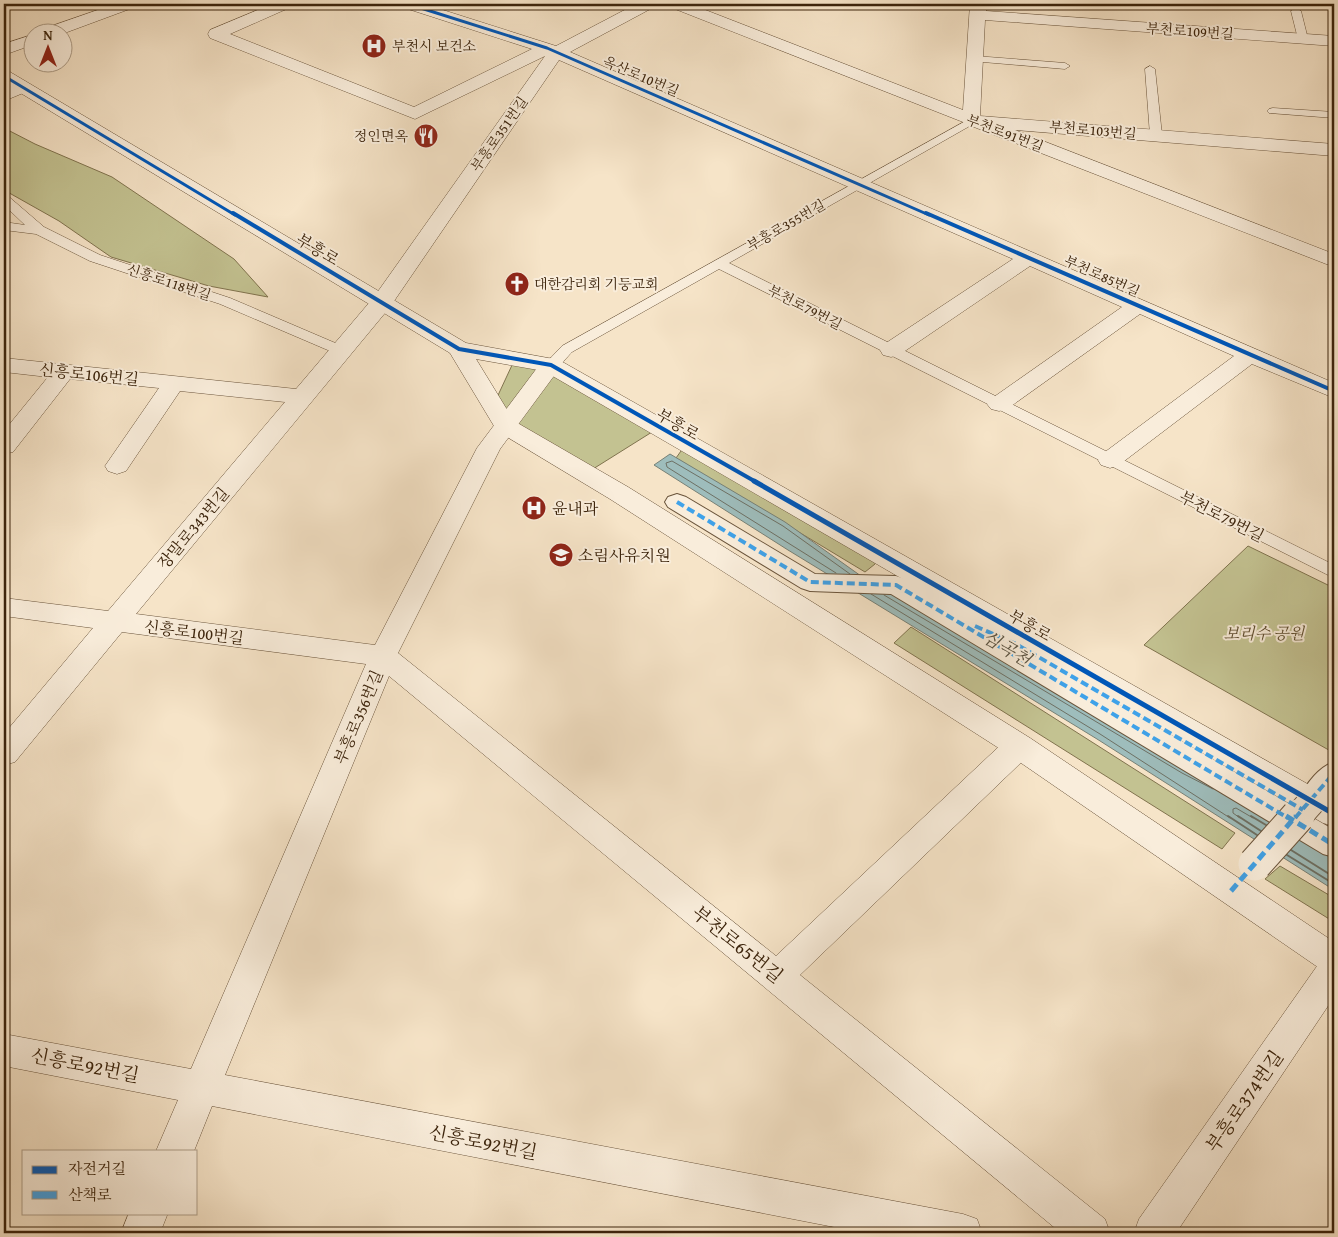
<svg xmlns="http://www.w3.org/2000/svg" width="1338" height="1237" font-family="'Gentium Book Plus','Noto Serif KR',serif">
  <style>
    .green { fill: #c3c291; stroke: #80734e }
    .water { fill: #9ebdbc; stroke: #778076 }
    .lines { fill: none; stroke-linecap: round; stroke-linejoin: round }
    .shore-far1 { stroke: #6d7064; stroke-width: 1 }
    .shore { stroke: #6d7064; stroke-width: 2 }
    .service-casing { stroke: #6a543b; stroke-width: 1 }
    .pedestrian-casing { stroke: #6a543b; stroke-width: 2 }
    .minor-casing { stroke: #6a543b; stroke-width: 1 }
    .tertiary-casing { stroke: #6a543b; stroke-width: 1 }
    .service { fill: #f9eddb; fill-rule: evenodd }
    .pedestrian { fill: #f9eddb; fill-rule: evenodd }
    .minor { fill: #f9eddb; fill-rule: evenodd }
    .tertiary { fill: #f9eddb; fill-rule: evenodd }
    .pedestrian-bridge-far1-casing { stroke: #6a543b; stroke-width: 29; stroke-linecap: butt }
    .pedestrian-bridge-casing { stroke: #6a543b; stroke-width: 35; stroke-linecap: butt }
    .pedestrian-bridge-far1 { stroke: #f9eddb; stroke-width: 27 }
    .pedestrian-bridge { stroke: #f9eddb; stroke-width: 33 }
    .quiet-far1 { stroke: #3fa2e9; stroke-width: 4; stroke-dasharray: 8 4; stroke-linecap: butt }
    .quiet { stroke: #3fa2e9; stroke-width: 5; stroke-dasharray: 9 5; stroke-linecap: butt }
    .cycleway-far2-casing { stroke: #f9eddb; stroke-width: 5 }
    .cycleway-far1-casing { stroke: #f9eddb; stroke-width: 6 }
    .cycleway-casing { stroke: #f9eddb; stroke-width: 8 }
    .cycleway-far2 { stroke: #0057b8; stroke-width: 3 }
    .cycleway-far1 { stroke: #0057b8; stroke-width: 4 }
    .cycleway { stroke: #0057b8; stroke-width: 5 }
    .labels { text-anchor: middle; dominant-baseline: central; stroke-width: 4; stroke-linejoin: round; paint-order: stroke }
    .far-street-label { font-size: 14px; fill: #3c240c; stroke: #f9eddb }
    .far-poi-label { font-size: 14px; fill: #3c240c; stroke: #f9eddb; text-anchor: start }
    .street-label { font-size: 16px; fill: #3c240c; stroke: #f9eddb }
    .poi-label { font-size: 16px; fill: #3c240c; stroke: #f9eddb; text-anchor: start }
    .park-label { font-size: 16px; font-style: italic; fill: #5e4c2d; stroke: #f9eddb }
    .water-label { font-size: 18px; font-style: italic; fill: #595241; stroke: #f9eddb }
    .near-street-label { font-size: 19px; fill: #3c240c; stroke: #f9eddb }
  </style>
  <rect width="100%" height="100%" fill="#f6e4c8"/>
  <filter id="stains"><feTurbulence type="fractalNoise" baseFrequency=".004" numOctaves="4"/><feColorMatrix values="0 0 0 0 .2 0 0 0 0 .09 0 0 0 0 .02 0 0 0 .5 -.17"/></filter>
  <radialGradient id="worn" r=".72"><stop offset=".6" stop-color="#630" stop-opacity="0"/><stop offset="1" stop-color="#630" stop-opacity=".3"/></radialGradient>
  <g class="green">
    <polygon points="4,128 35,144 112,177 234,259 268,297 209,286 111,257 59,221 4,190"/>
    <polygon points="513,363 541,366 660,427 585,474 493,406"/>
    <polygon points="686,444 886,551 875,564 865,572 676,458"/>
    <polygon points="1248,546 1334,588 1334,753 1144,645"/>
    <polygon points="911,627 1235,833 1222,849 894,643"/>
    <polygon points="1280,866 1334,898 1334,922 1265,879"/>
  </g>
  <polygon class="water" points="670,454 785,522 861,576 1184,768 1334,848 1334,890 1097,739 788,550 654,465"/>
  <g class="lines">
    <g class="shore-far1">
      <polyline points="836,573 667,467 666,463 672,461 783,526 850,574"/>
      <polyline points="871,594 1100,734 1230,818"/>
      <polyline points="884,595 1182,773 1213,789"/>
      <polyline points="1240,818 1233,813 1233,809 1236,808 1253,818"/>
    </g>
    <g class="shore">
      <polyline points="1228,816 1257,835"/>
      <polyline points="1238,816 1261,831"/>
      <polyline points="1251,816 1266,825"/>
      <polyline points="1291,850 1334,877"/>
      <polyline points="1287,855 1334,884"/>
    </g>
    <defs>
      <g id="service">
        <polygon points="1296,8 1301,11 1308,39 1307,41 1299,41 1298,39 1291,11"/>
        <polygon points="975,56 1065,63 1070,66 1065,69 971,61 970,59 971,57"/>
        <polygon points="1150,66 1155,69 1162,135 1156,139 1150,135 1145,69"/>
        <polygon points="1273,108 1334,112 1334,118 1269,113 1267,111 1269,109"/>
        <path d="M 971,118 L 975,119 L 977,121 L 975,123 L 729,263 L 1334,565 L 1334,578 L 719,269 L 572,352 C 564,360 558,371 546,368 L 544,365 L 562,346 Z"/>
        <polygon points="4,195 8,196 44,227 100,255 230,298 347,348 349,351 347,354 337,354 220,304 90,261 36,234 4,230 4,222 25,225 4,205"/>
      </g>
      <g id="pedestrian">
        <polygon points="677,494 686,497 815,574 896,576 905,579 1334,830 1334,857 1323,854 891,594 810,591 801,588 668,507 665,502 668,497"/>
        <path d="M 1334,762 C 1335,770 1337,786 1334,794 C 1328,809 1315,814 1302,809 L 1297,801 C 1305,786 1318,767 1334,762 Z"/>
      </g>
      <g id="minor">
        <polygon points="272,4 293,4 291,7 230,34 414,107 532,49 402,7 400,4 424,4 556,46 636,4 656,4 654,7 570,52 1334,383 1334,398 1252,364 1119,465 1110,468 1101,465 1098,460 1101,455 1234,356 1140,314 1007,409 999,411 991,409 987,404 991,399 1122,307 1030,266 899,355 891,357 883,355 880,350 883,345 1013,259 559,60 390,307 136,614 375,645 477,448 543,360 551,358 559,360 562,365 500,449 398,653 776,956 1008,738 1019,735 1030,738 1034,746 1030,754 800,975 1105,1219 1110,1233 1061,1233 389,676 225,1075 963,1214 977,1219 982,1233 865,1233 212,1106 194,1151 156,1151 178,1100 4,1066 4,1034 191,1069 366,664 122,632 15,762 4,765 4,734 93,628 4,616 4,598 108,611 285,402 180,391 126,471 117,474 108,471 105,466 159,388 70,379 13,452 4,454 4,431 48,377 4,372 4,358 296,389 374,297 545,56 415,119 210,38 208,34 210,30"/>
        <polygon points="668,4 690,4 963,110 970,4 986,4 986,11 1334,36 1334,46 985,20 980,116 1334,144 1334,156 1015,130 1334,254 1334,267 974,127 965,125 963,122 670,7"/>
        <polygon points="22,82 28,83 31,87 28,91 4,101 4,89"/>
        <polygon points="1334,954 1334,997 1176,1233 1134,1233 1139,1219 1322,959"/>
        <polygon points="129,1213 168,1213 160,1233 121,1233"/>
      </g>
      <g id="tertiary">
        <polygon points="115,4 137,4 135,7 62,34 44,32 46,28"/>
        <polygon points="32,35 32,45 4,55 4,44"/>
        <polygon points="4,71 10,72 466,343 559,360 1334,799 1334,826 1323,823 544,371 476,359 514,421 628,487 1030,738 1334,942 1334,974 1322,970 1008,754 610,499 497,431 450,353 4,83"/>
      </g>
    </defs>
    <use href="#service" class="service-casing"/>
    <use href="#pedestrian" class="pedestrian-casing"/>
    <use href="#minor" class="minor-casing"/>
    <use href="#tertiary" class="tertiary-casing"/>
    <use href="#service" class="service"/>
    <use href="#pedestrian" class="pedestrian"/>
    <use href="#minor" class="minor"/>
    <use href="#tertiary" class="tertiary"/>
    <defs>
      <polyline id="pedestrian-bridge-far1" points="1297,818 1312,801"/>
      <polyline id="pedestrian-bridge" points="1255,864 1298,816"/>
    </defs>
    <use href="#pedestrian-bridge-far1" class="pedestrian-bridge-far1-casing"/>
    <use href="#pedestrian-bridge" class="pedestrian-bridge-casing"/>
    <use href="#pedestrian-bridge-far1" class="pedestrian-bridge-far1"/>
    <use href="#pedestrian-bridge" class="pedestrian-bridge"/>
    <g class="quiet-far1">
      <polyline points="677,502 810,582 896,585 1288,818"/>
      <polyline points="975,626 1016,644 1303,810"/>
      <polyline points="1295,818 1334,773"/>
    </g>
    <g class="quiet">
      <polyline points="1286,816 1334,845"/>
      <polyline points="1231,891 1296,816"/>
    </g>
    <defs>
      <g id="cycleway-far2">
        <polyline points="408,4 547,48 929,215"/>
        <polyline points="4,76 235,215"/>
      </g>
      <g id="cycleway-far1">
        <polyline points="233,213 459,349 551,365 756,482"/>
        <polyline points="926,213 1334,391"/>
      </g>
      <polyline id="cycleway" points="754,481 1334,814"/>
    </defs>
    <use href="#cycleway-far2" class="cycleway-far2-casing"/>
    <use href="#cycleway-far1" class="cycleway-far1-casing"/>
    <use href="#cycleway" class="cycleway-casing"/>
    <use href="#cycleway-far2" class="cycleway-far2"/>
    <use href="#cycleway-far1" class="cycleway-far1"/>
    <use href="#cycleway" class="cycleway"/>
  </g>
  <defs>
    <symbol id="hospital-disc" viewBox="-11 -11 22 22"><circle r="9.5" fill="#8f2418" stroke="#f9eddb"/><path d="M-5-5h3v3.5h4V-5h3V5h-3V1.5h-4V5h-3Z" fill="#fff"/></symbol>
    <symbol id="restaurant-disc" viewBox="-11 -11 22 22"><circle r="9.5" fill="#8f2418" stroke="#f9eddb"/><path d="M-5-6h1v4h1v-4h1v4h1v-4h1v5L-1.5 .5V6h-2V.5L-5-1ZM5-6V6H3V1.5H1.5Q1.5-4 5-6Z" fill="#fff"/></symbol>
    <symbol id="church-disc" viewBox="-11 -11 22 22"><circle r="9.5" fill="#8f2418" stroke="#f9eddb"/><path d="M-1.2-6h2.4v3.5h3.3v2.4h-3.3V6h-2.4V-.1h-3.3v-2.4h3.3Z" fill="#fff"/></symbol>
    <symbol id="school-disc" viewBox="-11 -11 22 22"><circle r="9.5" fill="#8f2418" stroke="#f9eddb"/><path d="M0-5L7-2L0 1L-7-2ZM-4 1L0 2.5L4 1V4Q0 6-4 4Z" fill="#fff"/></symbol>
  </defs>
  <g fill-rule="evenodd">
    <use href="#hospital-disc" x="360" y="32" width="28" height="28"/>
    <use href="#restaurant-disc" x="412" y="122" width="28" height="28"/>
    <use href="#church-disc" x="503" y="270" width="28" height="28"/>
    <use href="#hospital-disc" x="520" y="494" width="28" height="28"/>
    <use href="#school-disc" x="547" y="541" width="28" height="28"/>
  </g>
  <g class="labels">
    <g class="far-street-label">
      <text transform="translate(1190 31) rotate(4)">부천로109번길</text>
      <text transform="translate(641 76) rotate(23)">옥산로10번길</text>
      <text transform="translate(1093 130) rotate(5)">부천로103번길</text>
      <text transform="translate(1005 133) rotate(21)">부천로91번길</text>
      <text transform="translate(499 134) rotate(-55)">부흥로351번길</text>
      <text transform="translate(786 225) rotate(-30)">부흥로355번길</text>
      <text transform="translate(1102 276) rotate(24)">부천로85번길</text>
      <text transform="translate(169 282) rotate(18)">신흥로118번길</text>
      <text transform="translate(805 307) rotate(27)">부천로79번길</text>
    </g>
    <g class="far-poi-label">
      <text x="392" y="46">부천시 보건소</text>
      <text x="408" y="136" text-anchor="end">정인면옥</text>
      <text x="534" y="284">대한감리회 기둥교회</text>
    </g>
    <g class="street-label">
      <text transform="translate(318 249) rotate(31)">부흥로</text>
      <text transform="translate(89 374) rotate(6)">신흥로106번길</text>
      <text transform="translate(678 424) rotate(30)">부흥로</text>
      <text transform="translate(1222 516) rotate(27)">부천로79번길</text>
      <text transform="translate(193 528) rotate(-50)">장말로343번길</text>
      <text transform="translate(1030 625) rotate(30)">부흥로</text>
      <text transform="translate(194 632) rotate(7)">신흥로100번길</text>
      <text transform="translate(358 717) rotate(-67)">부흥로356번길</text>
    </g>
    <g class="poi-label">
      <text x="552" y="508">윤내과</text>
      <text x="578" y="555">소림사유치원</text>
    </g>
    <g class="park-label">
      <text x="1264" y="633">보리수 공원</text>
    </g>
    <g class="water-label">
      <text transform="translate(1007 648) rotate(31)">심곡천</text>
    </g>
    <g class="near-street-label">
      <text transform="translate(738 944) rotate(39)">부천로65번길</text>
      <text transform="translate(85 1065) rotate(11)">신흥로92번길</text>
      <text transform="translate(1244 1101) rotate(-55)">부흥로374번길</text>
      <text transform="translate(483 1142) rotate(11)">신흥로92번길</text>
    </g>
  </g>
  <rect width="1338" height="1237" fill="none" stroke="#f6e4c8" stroke-width="20"/>
  <rect x="5" y="5" width="1328" height="1227" fill="none" stroke="#3c240c" stroke-width="2.5"/>
  <rect x="10" y="10" width="1318" height="1217" fill="none" stroke="#3c240c"/>
  <rect x="22" y="1150" width="175" height="65" fill="#f9eddb" stroke="#ad9d88"/>
  <rect x="32" y="1166" width="25" height="8" fill="#0057b8" stroke="#ad9d88"/>
  <text x="68" y="1174" font-size="15" fill="#3c240c">자전거길</text>
  <rect x="32" y="1191" width="25" height="8" fill="#3fa2e9" stroke="#ad9d88"/>
  <text x="68" y="1200" font-size="15" fill="#3c240c">산책로</text>
  <g transform="translate(48 48)"><circle r="24" fill="#f9eddb" stroke="#ad9d88"/>
  <path d="M0-4L9 19L0 12L-9 19Z" fill="#8f2418"/>
  <text y="-8" font-size="14" font-weight="bold" text-anchor="middle" fill="#3c240c">N</text>
  </g>
  <rect width="100%" height="100%" filter="url(#stains)"/>
  <rect width="100%" height="100%" fill="url(#worn)"/>
</svg>
